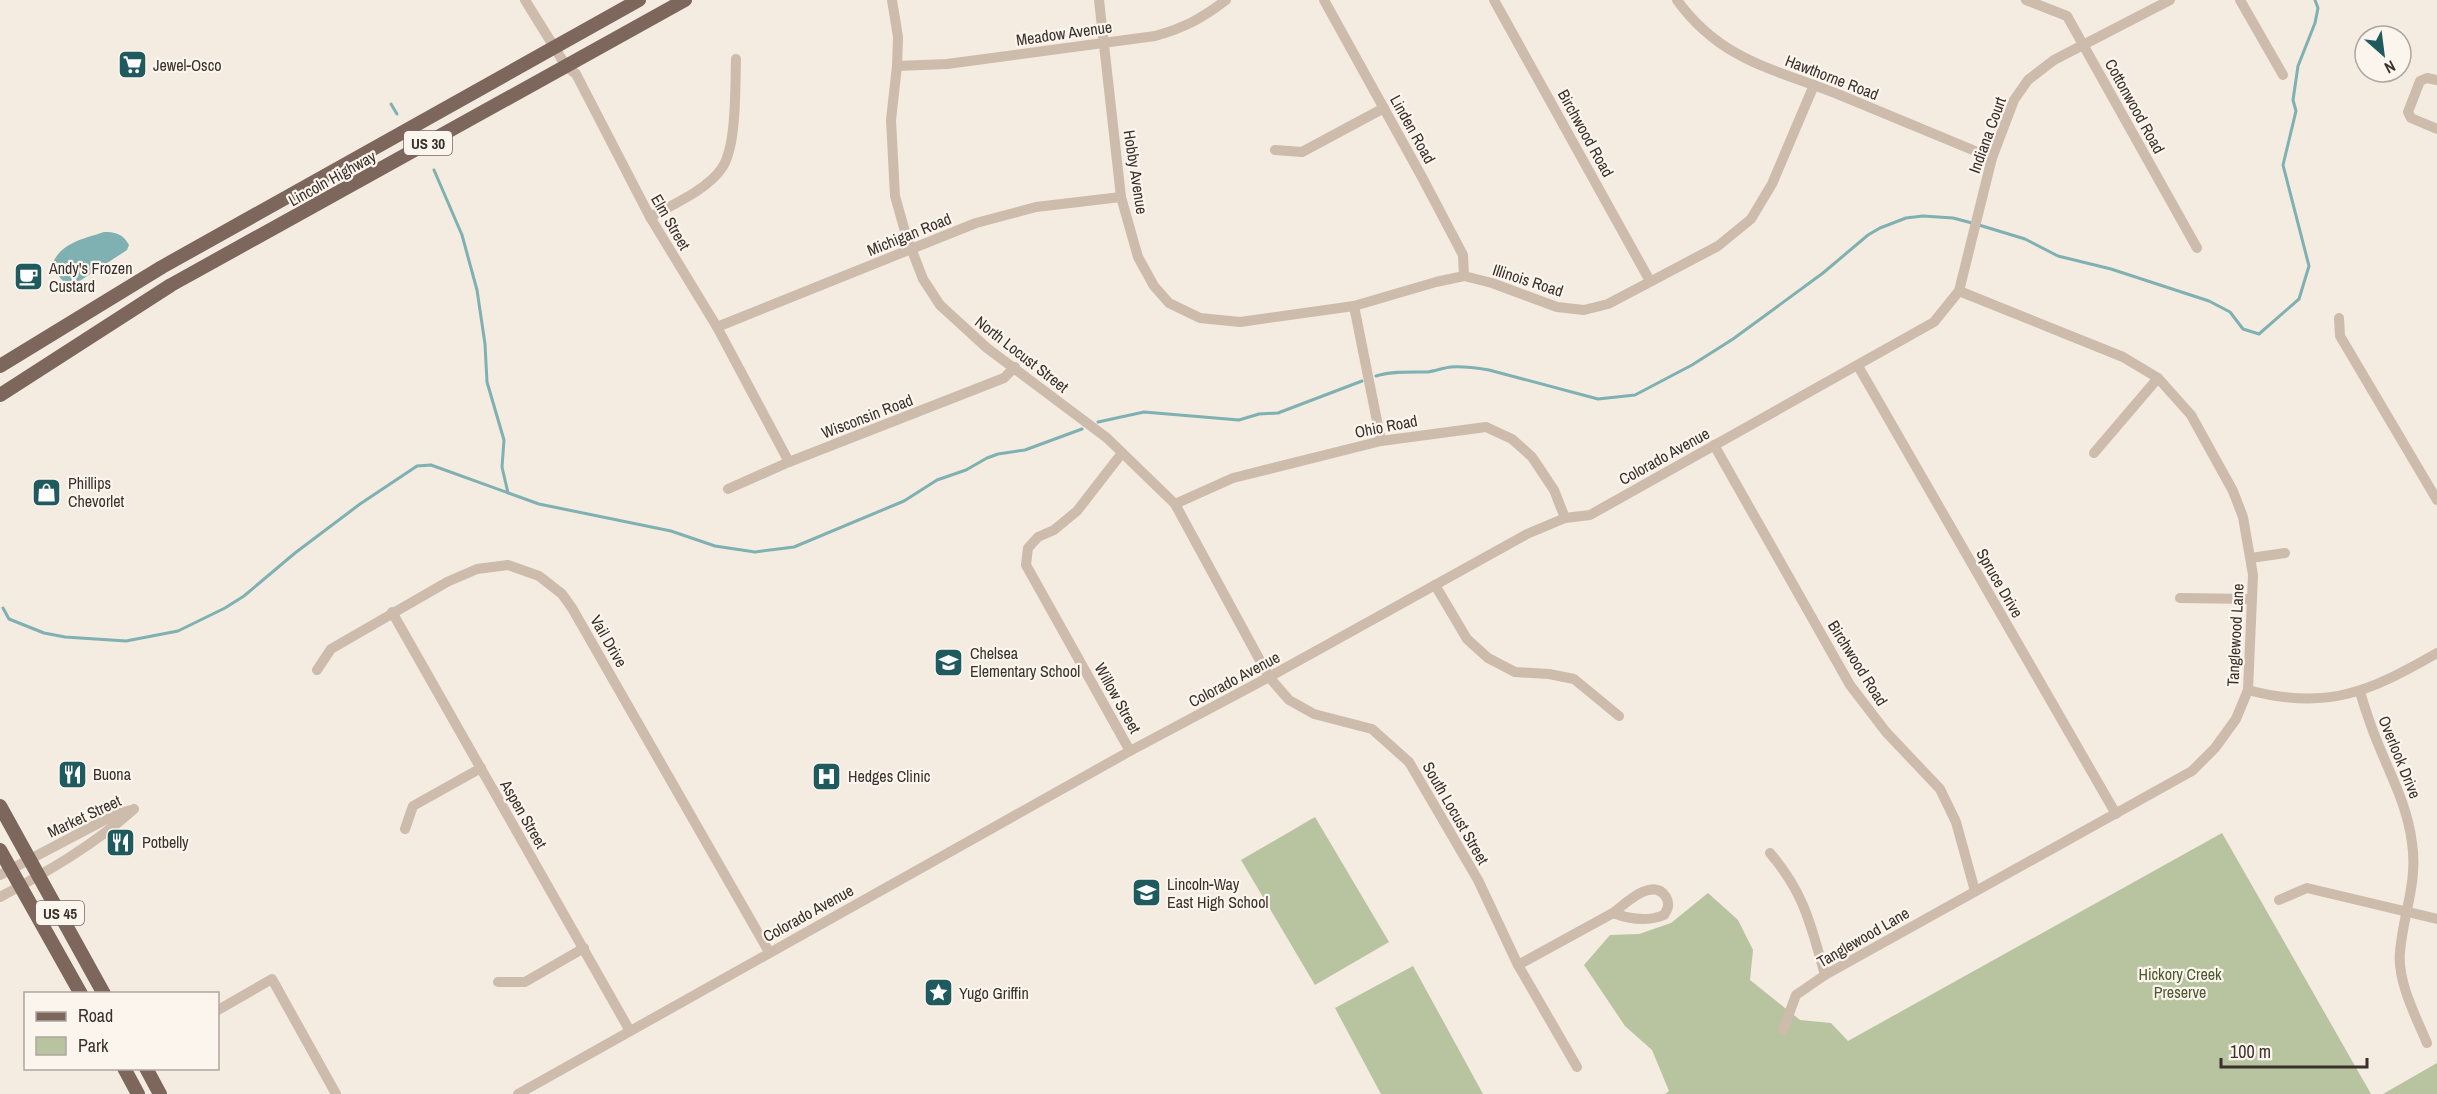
<svg xmlns="http://www.w3.org/2000/svg" width="2437" height="1094" font-family="'Archivo Narrow',sans-serif">
  <style>
    .green { fill: #b8c4a0 }
    .water { fill: #7fb0b2 }
    .lines { fill: none; stroke-linecap: round; stroke-linejoin: round }
    .stream { stroke: #7fb0b2; stroke-width: 3 }
    .minor { stroke: #cdbbac; stroke-width: 10 }
    .major { stroke: #7d675c; stroke-width: 14 }
    .labels { text-anchor: middle; dominant-baseline: central; stroke-width: 4.5; stroke-linejoin: round; paint-order: stroke }
    .shield { fill: #fbf5ee; stroke: #756b66; stroke-width: 1.5 }
    .shield-label { font-size: 15px; font-weight: bold; fill: #3b302b }
    .street-label { font-size: 16px; fill: #3b302b; stroke: #fbf5ee }
    .poi-label { font-size: 16px; fill: #3b302b; stroke: #fbf5ee; text-anchor: start }
    .park-label { font-size: 16px; fill: #4a5a2e; stroke: #fbf5ee }
  </style>
  <rect width="100%" height="100%" fill="#f4ebe1"/>
  <g class="green">
    <polygon points="1315,817 1389,942 1315,985 1241,860"/>
    <polygon points="2222,833 2371,1094 1665,1094 1669,1091 1652,1050 1625,1026 1584,965 1610,935 1639,934 1671,923 1708,893 1738,920 1753,950 1750,980 1800,1020 1831,1023 1848,1041"/>
    <polygon points="1413,966 1483,1094 1381,1094 1335,1008"/>
    <polygon points="2437,1063 2437,1094 2383,1094"/>
  </g>
  <path class="water" d="M 104,232 C 116,232 123,234 129,245 L 127,250 L 72,286 C 62,283 57,274 52,265 C 60,243 83,239 104,232 Z"/>
  <g class="lines">
    <g class="stream">
      <polyline points="391,104 397,114"/>
      <polyline points="434,170 462,235 477,290 485,344 487,382 504,440 502,467 508,493"/>
      <polyline points="1979,225 2025,239 2058,256 2111,269 2209,301 2230,312 2243,329 2259,334 2299,299 2309,266 2283,165 2296,111 2293,100 2298,66 2315,23 2318,8 2315,0"/>
      <path d="M 1376,376 C 1392,371 1411,372 1427,372 C 1435,371 1443,368 1451,367 C 1463,366 1477,368 1489,370 L 1598,399 L 1635,395 L 1692,365 L 1733,339 L 1823,273 L 1868,235 L 1880,228 L 1906,218 L 1923,216 L 1953,218 L 1972,223"/>
      <polyline points="1098,422 1144,412 1239,420 1259,414 1278,413 1362,381"/>
      <polyline points="3,608 9,619 44,633 65,637 126,641 178,631 225,608 244,596 295,553 360,504 417,466 431,465 539,504 671,531 715,546 755,552 794,547 904,501 937,480 966,470 987,458 998,454 1025,450 1082,429"/>
    </g>
    <g class="minor">
      <polyline points="525,0 566,66 576,74 650,217 717,327 789,462"/>
      <polyline points="892,0 898,37 897,66 891,120 895,196 906,235 923,279 940,305 987,348 1107,438 1175,504 1269,677 1289,700 1314,714 1372,729 1409,762 1478,880 1518,965 1577,1067"/>
      <polyline points="1099,0 1121,197 1138,257 1154,286 1169,303 1200,318 1240,322 1354,306 1436,282 1464,276 1492,283 1557,307 1584,310 1608,304 1718,246 1751,219 1772,184 1814,85"/>
      <polyline points="1324,0 1423,179 1463,255 1464,276"/>
      <polyline points="1494,0 1650,281"/>
      <path d="M 1677,0 C 1721,61 1775,69 1840,95 C 1891,116 1942,137 1992,158"/>
      <polyline points="2026,0 2067,16 2197,248"/>
      <polyline points="2240,0 2283,75"/>
      <path d="M 897,66 L 947,64 L 1155,36 C 1184,28 1201,19 1226,0"/>
      <polyline points="2437,80 2427,78 2420,81 2408,112 2411,118 2437,129"/>
      <polyline points="1275,150 1302,152 1384,108"/>
      <path d="M 650,217 C 672,205 707,190 722,168 C 737,146 735,86 736,59"/>
      <polyline points="1354,306 1381,441"/>
      <polyline points="2339,318 2340,336 2437,500"/>
      <polyline points="717,327 976,223 1036,207 1121,197"/>
      <polyline points="1858,366 2116,814"/>
      <polyline points="1714,445 1850,685 1886,732 1940,789 1956,822 1975,891"/>
      <polyline points="1122,453 1077,511 1054,530 1038,537 1028,548 1026,565 1130,751"/>
      <polyline points="2094,453 2158,378"/>
      <polyline points="728,489 789,462 1004,378 1015,367"/>
      <polyline points="1175,504 1233,478 1381,441 1486,427 1512,439 1532,457 1554,490 1565,518"/>
      <polyline points="2251,558 2285,553"/>
      <polyline points="1435,585 1467,639 1488,658 1515,672 1549,674 1574,679 1619,716"/>
      <polyline points="2180,598 2252,599"/>
      <polyline points="392,612 630,1031"/>
      <polyline points="317,670 331,649 447,582 477,569 508,565 539,576 562,594 572,608 769,952"/>
      <path d="M 2248,690 C 2327,711 2369,692 2437,653"/>
      <path d="M 2360,692 C 2364,705 2368,718 2373,731 C 2387,769 2407,802 2412,843 C 2418,883 2403,914 2400,952 C 2397,981 2416,1017 2427,1043"/>
      <polyline points="405,829 413,806 481,768"/>
      <path d="M 1770,853 C 1805,894 1811,926 1825,975"/>
      <polyline points="0,875 116,814 131,810"/>
      <path d="M 0,897 C 47,872 94,845 134,809"/>
      <polyline points="2279,900 2307,888 2437,919"/>
      <path d="M 1518,965 L 1613,913 C 1629,919 1647,922 1664,915 C 1668,909 1670,904 1666,897 C 1653,876 1625,904 1613,913"/>
      <polyline points="498,982 525,982 584,948"/>
      <polyline points="218,1010 272,979 336,1094"/>
      <polyline points="1783,1030 1796,995 1825,975 2192,771 2215,748 2236,719 2248,690 2253,575 2243,517 2233,491 2191,415 2158,378 2123,357 1959,291"/>
      <polyline points="518,1094 1130,751 1269,677 1527,534 1565,518 1590,515 1934,322 1959,291 1992,158 2014,100 2028,80 2054,60 2170,0"/>
    </g>
    <g class="major">
      <polyline points="0,366 162,267 639,0"/>
      <polyline points="0,395 171,285 685,0"/>
      <polyline points="0,806 104,994"/>
      <polyline points="0,850 81,994"/>
      <polyline points="124,1068 138,1094"/>
      <polyline points="146,1068 160,1094"/>
    </g>
  </g>
  <defs>
    <symbol id="supermarket-square" viewBox="-11 -11 22 22"><rect x="-9" y="-9" width="18" height="18" rx="4" fill="#1f5a5e" stroke="#fbf5ee"/><path d="M-6-5.5h2.5l.6 2H6L4.5 2H-2.5L-4.4-4H-6ZM-1.5 3.2a1.3 1.3 0 1 0 .1 0ZM3 3.2a1.3 1.3 0 1 0 .1 0Z" fill="#fff"/></symbol>
    <symbol id="cafe-square" viewBox="-11 -11 22 22"><rect x="-9" y="-9" width="18" height="18" rx="4" fill="#1f5a5e" stroke="#fbf5ee"/><path d="M-5.5-4.5H6V0H3Q3 3.5 0 3.5H-2.5Q-5.5 3.5-5.5 0ZM3-3.2v2h1.7v-2ZM-6 4.5H4V6H-6Z" fill="#fff"/></symbol>
    <symbol id="shop-square" viewBox="-11 -11 22 22"><rect x="-9" y="-9" width="18" height="18" rx="4" fill="#1f5a5e" stroke="#fbf5ee"/><path d="M-5-2.5h2.3a2.7 3.5 0 0 1 5.4 0H5L5.5 6h-11ZM-1.5-2.5h3a1.5 2.3 0 0 0-3 0Z" fill="#fff"/></symbol>
    <symbol id="school-square" viewBox="-11 -11 22 22"><rect x="-9" y="-9" width="18" height="18" rx="4" fill="#1f5a5e" stroke="#fbf5ee"/><path d="M0-5L7-2L0 1L-7-2ZM-4 1L0 2.5L4 1V4Q0 6-4 4Z" fill="#fff"/></symbol>
    <symbol id="restaurant-square" viewBox="-11 -11 22 22"><rect x="-9" y="-9" width="18" height="18" rx="4" fill="#1f5a5e" stroke="#fbf5ee"/><path d="M-5-6h1v4h1v-4h1v4h1v-4h1v5L-1.5 .5V6h-2V.5L-5-1ZM5-6V6H3V1.5H1.5Q1.5-4 5-6Z" fill="#fff"/></symbol>
    <symbol id="hospital-square" viewBox="-11 -11 22 22"><rect x="-9" y="-9" width="18" height="18" rx="4" fill="#1f5a5e" stroke="#fbf5ee"/><path d="M-5-5h3v3.5h4V-5h3V5h-3V1.5h-4V5h-3Z" fill="#fff"/></symbol>
    <symbol id="sight-square" viewBox="-11 -11 22 22"><rect x="-9" y="-9" width="18" height="18" rx="4" fill="#1f5a5e" stroke="#fbf5ee"/><path d="M0-6L1.8-2.2L6-1.7L2.9 1.2L3.7 5.4L0 3.3L-3.7 5.4L-2.9 1.2L-6-1.7L-1.8-2.2Z" fill="#fff"/></symbol>
  </defs>
  <g fill-rule="evenodd">
    <use href="#supermarket-square" x="116" y="48" width="33" height="33"/>
    <use href="#cafe-square" x="12" y="260" width="33" height="33"/>
    <use href="#shop-square" x="30" y="476" width="33" height="33"/>
    <use href="#school-square" x="932" y="646" width="33" height="33"/>
    <use href="#restaurant-square" x="56" y="758" width="33" height="33"/>
    <use href="#hospital-square" x="810" y="760" width="33" height="33"/>
    <use href="#restaurant-square" x="104" y="826" width="33" height="33"/>
    <use href="#school-square" x="1130" y="876" width="33" height="33"/>
    <use href="#sight-square" x="922" y="976" width="33" height="33"/>
  </g>
  <g class="labels">
    <g class="shield">
      <rect x="404" y="131" width="48" height="24" rx="4.5"/>
      <rect x="36" y="901" width="48" height="24" rx="4.5"/>
    </g>
    <g class="shield-label">
      <text x="428" y="143">US 30</text>
      <text x="60" y="913">US 45</text>
    </g>
    <g class="street-label">
      <text transform="translate(1064 33) rotate(-8)">Meadow Avenue</text>
      <text transform="translate(1832 77) rotate(21)">Hawthorne Road</text>
      <text transform="translate(2135 106) rotate(61)">Cottonwood Road</text>
      <text transform="translate(1413 129) rotate(61)">Linden Road</text>
      <text transform="translate(1586 133) rotate(61)">Birchwood Road</text>
      <text transform="translate(1987 135) rotate(-70)">Indiana Court</text>
      <text transform="translate(1136 172) rotate(81)">Hobby Avenue</text>
      <text transform="translate(332 178) rotate(-29)">Lincoln Highway</text>
      <text transform="translate(671 222) rotate(60)">Elm Street</text>
      <text transform="translate(909 234) rotate(-22)">Michigan Road</text>
      <text transform="translate(1528 280) rotate(18)">Illinois Road</text>
      <text transform="translate(1022 354) rotate(38)">North Locust Street</text>
      <text transform="translate(867 416) rotate(-21)">Wisconsin Road</text>
      <text transform="translate(1386 426) rotate(-11)">Ohio Road</text>
      <text transform="translate(1664 456) rotate(-29)">Colorado Avenue</text>
      <text transform="translate(2000 583) rotate(60)">Spruce Drive</text>
      <text transform="translate(2235 635) rotate(-87)">Tanglewood Lane</text>
      <text transform="translate(609 641) rotate(60)">Vail Drive</text>
      <text transform="translate(1858 663) rotate(58)">Birchwood Road</text>
      <text transform="translate(1234 679) rotate(-28)">Colorado Avenue</text>
      <text transform="translate(1118 698) rotate(61)">Willow Street</text>
      <text transform="translate(2400 757) rotate(68)">Overlook Drive</text>
      <text transform="translate(1456 813) rotate(60)">South Locust Street</text>
      <text transform="translate(524 814) rotate(60)">Aspen Street</text>
      <text transform="translate(84 816) rotate(-25)">Market Street</text>
      <text transform="translate(808 913) rotate(-29)">Colorado Avenue</text>
      <text transform="translate(1863 937) rotate(-30)">Tanglewood Lane</text>
    </g>
    <g class="poi-label">
      <text x="153" y="65">Jewel-Osco</text>
      <text x="49" y="268">Andy's Frozen<tspan x="49" dy="18">Custard</tspan></text>
      <text x="68" y="483">Phillips<tspan x="68" dy="18">Chevorlet</tspan></text>
      <text x="970" y="653">Chelsea<tspan x="970" dy="18">Elementary School</tspan></text>
      <text x="93" y="774">Buona</text>
      <text x="848" y="776">Hedges Clinic</text>
      <text x="142" y="842">Potbelly</text>
      <text x="1167" y="884">Lincoln-Way<tspan x="1167" dy="18">East High School</tspan></text>
      <text x="959" y="993">Yugo Griffin</text>
    </g>
    <g class="park-label">
      <text x="2180" y="974">Hickory Creek<tspan x="2180" dy="18">Preserve</tspan></text>
    </g>
  </g>
  <rect x="24" y="992" width="195" height="78" fill="#fbf5ee" stroke="#aea6a0" stroke-width="1.5"/>
  <rect x="36" y="1012" width="30" height="9" fill="#7d675c" stroke="#aea6a0" stroke-width="1.5"/>
  <text x="78" y="1022" font-size="18" fill="#3b302b">Road</text>
  <rect x="36" y="1037" width="30" height="18" fill="#b8c4a0" stroke="#aea6a0" stroke-width="1.5"/>
  <text x="78" y="1052" font-size="18" fill="#3b302b">Park</text>
  <g transform="translate(2383 54) rotate(152)"><circle r="28" fill="#fbf5ee" stroke="#aea6a0" stroke-width="1.5"/>
  <path d="M0-4.5L10 22L0 15L-10 22Z" fill="#1f5a5e"/>
  <text y="-9" font-size="16" font-weight="bold" text-anchor="middle" fill="#3b302b">N</text>
  </g>
  <path d="M2221 1058v9h146v-9" fill="none" stroke="#3b302b" stroke-width="3"/>
  <text x="2230" y="1058" font-size="18" fill="#3b302b" stroke="#fbf5ee" stroke-width="4.5" paint-order="stroke">100 m</text>
</svg>
